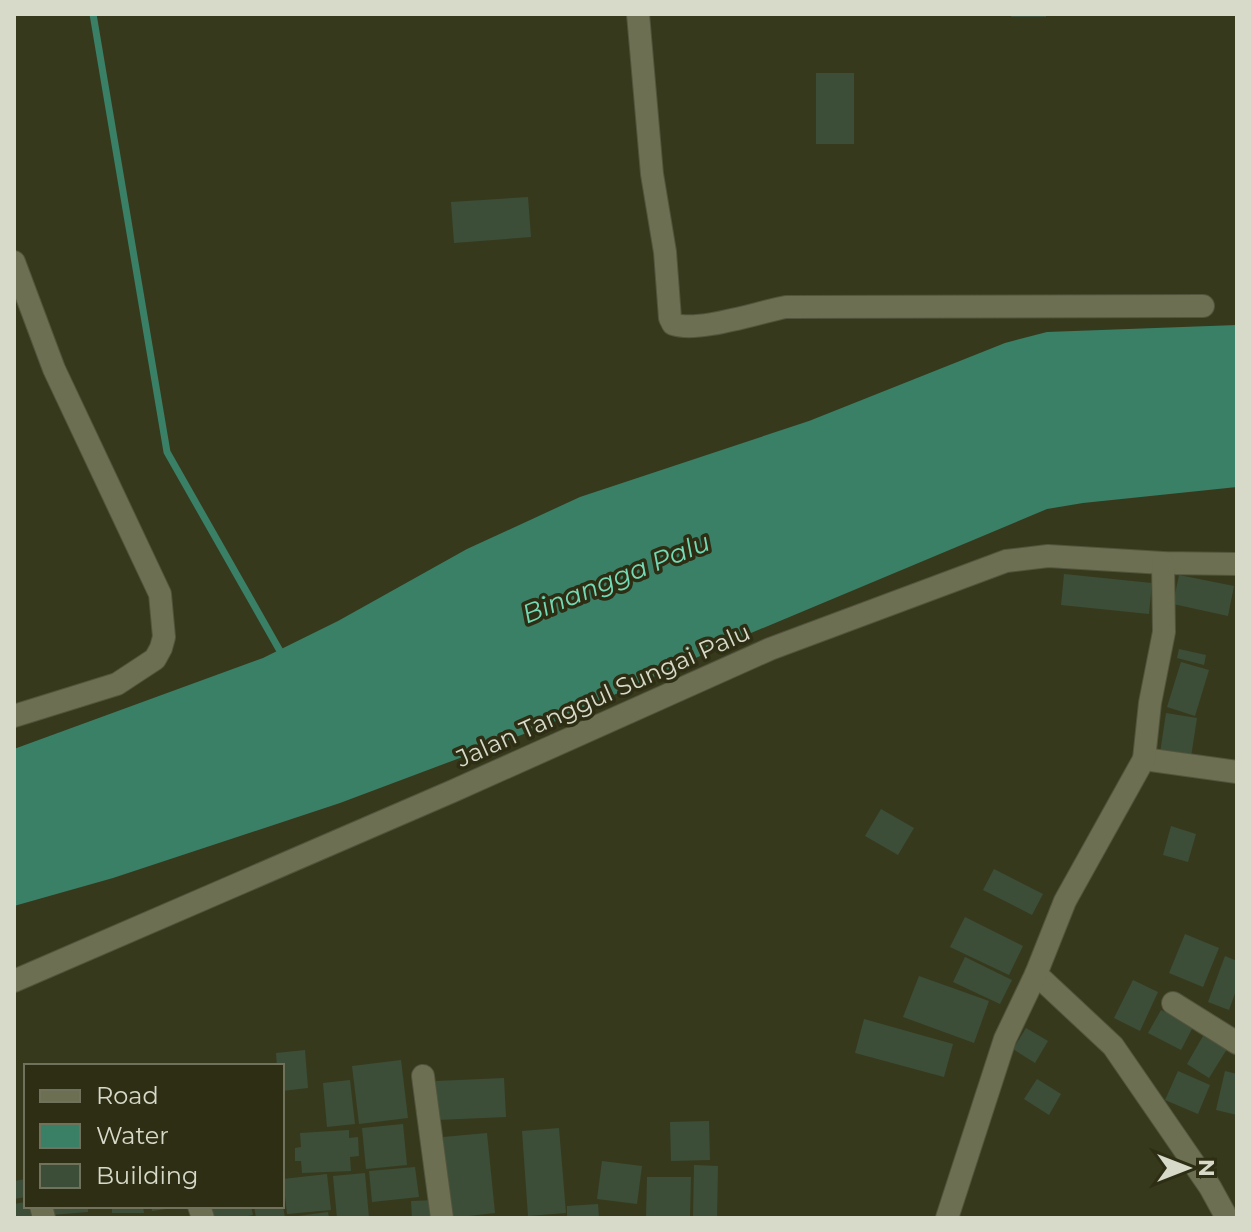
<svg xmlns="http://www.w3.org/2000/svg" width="1251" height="1232" font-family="Montserrat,sans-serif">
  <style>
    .water { fill: #3a8067 }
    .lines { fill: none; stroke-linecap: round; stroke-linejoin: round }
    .stream { stroke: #3a8067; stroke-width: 7 }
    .building { fill: #3c4e38 }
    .minor-casing { stroke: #52543c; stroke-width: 24 }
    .minor { stroke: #6c6f51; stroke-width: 22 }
    .labels { text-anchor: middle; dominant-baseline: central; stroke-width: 7; stroke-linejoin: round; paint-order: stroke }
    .street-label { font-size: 24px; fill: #d7d9c9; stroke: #2d2e13 }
    .water-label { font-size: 26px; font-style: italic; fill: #74dab6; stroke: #2d2e13 }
  </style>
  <rect width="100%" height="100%" fill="#37391d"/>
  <polygon class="water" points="1237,325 1237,487 1083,503 1047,509 751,633 545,726 340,803 113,878 14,906 14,749 263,658 338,621 467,549 580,497 809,421 1005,343 1047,332"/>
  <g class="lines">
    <polyline class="stream" points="93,14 167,452 284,658"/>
  </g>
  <g class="building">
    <polygon points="1012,14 1046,14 1046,17 1011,17"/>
    <rect x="816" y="73" width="38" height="71"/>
    <polygon points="528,197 531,237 454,243 451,202"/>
    <polygon points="1064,574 1152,583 1149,614 1061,605"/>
    <polygon points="1179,575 1234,586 1228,616 1173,604"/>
    <polygon points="1179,649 1206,655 1204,665 1177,658"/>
    <polygon points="1181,662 1209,670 1195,716 1167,707"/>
    <polygon points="1166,713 1197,718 1191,757 1160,753"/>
    <polygon points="881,809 914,828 898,855 865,836"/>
    <polygon points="1171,826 1196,834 1188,862 1163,855"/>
    <polygon points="994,869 1043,894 1032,915 983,890"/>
    <polygon points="965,917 1023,946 1009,975 950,947"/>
    <polygon points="1185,934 1219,948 1203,987 1169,973"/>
    <polygon points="1225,956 1237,961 1237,988 1229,1010 1208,1002"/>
    <polygon points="965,957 1012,980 1000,1004 953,982"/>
    <polygon points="919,976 989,1001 974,1043 903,1017"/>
    <polygon points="1133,980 1158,992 1140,1031 1114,1018"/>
    <polygon points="1161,1010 1193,1027 1181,1050 1148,1033"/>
    <polygon points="864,1019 953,1044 944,1077 855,1053"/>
    <polygon points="1026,1028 1048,1041 1035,1063 1013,1049"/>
    <polygon points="1203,1036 1227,1049 1209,1078 1187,1064"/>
    <polygon points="305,1050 308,1088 282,1091 282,1066 277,1066 276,1053"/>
    <polygon points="401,1060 408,1118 359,1124 352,1066"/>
    <polygon points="1178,1071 1210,1085 1198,1114 1165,1100"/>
    <polygon points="1225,1071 1237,1074 1237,1115 1216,1110"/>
    <polygon points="504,1078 506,1117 437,1120 436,1081"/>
    <polygon points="1037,1079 1061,1094 1049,1115 1024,1099"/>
    <polygon points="350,1080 355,1124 327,1127 323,1083"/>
    <polygon points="709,1121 710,1160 671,1161 670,1122"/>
    <polygon points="403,1124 407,1165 366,1169 362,1128"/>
    <polygon points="559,1128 566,1213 528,1216 522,1131"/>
    <polygon points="349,1130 349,1138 358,1137 359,1156 350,1157 351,1171 302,1173 301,1161 295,1161 295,1148 301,1147 300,1133"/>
    <polygon points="487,1133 495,1213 451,1218 443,1137"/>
    <polygon points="602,1161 642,1166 637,1204 597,1199"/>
    <polygon points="694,1165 718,1166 717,1218 693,1218"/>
    <polygon points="415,1167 419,1197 372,1202 369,1171"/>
    <polygon points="365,1173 369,1218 337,1218 333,1176"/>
    <polygon points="327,1174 331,1210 287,1214 283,1179"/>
    <polygon points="647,1177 691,1177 690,1218 646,1218"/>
    <polygon points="26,1179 26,1197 14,1199 14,1181"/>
    <polygon points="437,1200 438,1218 412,1218 411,1201"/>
    <polygon points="26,1202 26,1206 36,1206 37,1218 14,1218 14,1204"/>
    <polygon points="598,1204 599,1218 567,1218 567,1206"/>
    <polygon points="51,1206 88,1206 88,1212 52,1215"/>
    <polygon points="112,1206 143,1206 144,1213 112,1213"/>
    <polygon points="151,1206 173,1206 173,1208 152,1211"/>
    <polygon points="206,1206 251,1206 253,1215 238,1218 209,1218"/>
    <polygon points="254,1206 283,1206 285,1218 256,1218"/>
    <polygon points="328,1212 329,1218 298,1218 298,1216"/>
  </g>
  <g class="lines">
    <defs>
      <g id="minor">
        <path d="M 638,14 L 652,174 L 665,252 L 670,318 L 673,324 C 698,333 759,312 786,307 L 1203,306"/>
        <polyline points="14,262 54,369 160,594 164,637 161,648 155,659 117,684 14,716"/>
        <polyline points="1144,759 1237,772"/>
        <polyline points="1036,974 1113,1046 1210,1187 1227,1218"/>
        <polyline points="14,981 453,791 770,649 1006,561 1048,556 1163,563 1237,564"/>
        <polyline points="1173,1003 1237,1043"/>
        <polyline points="423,1076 442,1218"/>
        <polyline points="41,1206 44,1218"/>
        <polyline points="199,1206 203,1218"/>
        <polyline points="947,1218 1005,1039 1036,974 1065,901 1144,759 1150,703 1164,632 1163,563"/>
      </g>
    </defs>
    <use href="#minor" class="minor-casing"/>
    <use href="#minor" class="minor"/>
  </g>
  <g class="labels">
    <g class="street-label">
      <text transform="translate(603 695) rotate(-24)">Jalan Tanggul Sungai Palu</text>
    </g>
    <g class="water-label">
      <text transform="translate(616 578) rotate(-22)">Binangga Palu</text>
    </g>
  </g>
  <rect width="1251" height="1232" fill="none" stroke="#d7d9c9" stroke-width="32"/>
  <rect x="24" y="1064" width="260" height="144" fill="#2d2e13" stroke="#71725c" stroke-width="2"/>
  <rect x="40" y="1090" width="40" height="12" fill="#6c6f51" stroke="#71725c" stroke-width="2"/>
  <text x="96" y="1104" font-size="24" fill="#d7d9c9">Road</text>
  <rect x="40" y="1124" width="40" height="24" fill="#3a8067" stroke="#71725c" stroke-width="2"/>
  <text x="96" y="1144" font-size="24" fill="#d7d9c9">Water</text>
  <rect x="40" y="1164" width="40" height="24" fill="#3c4e38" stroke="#71725c" stroke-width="2"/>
  <text x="96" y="1184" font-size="24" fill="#d7d9c9">Building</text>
  <g transform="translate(1187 1168) rotate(90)" stroke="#2d2e13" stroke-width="6" paint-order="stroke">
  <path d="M0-6L14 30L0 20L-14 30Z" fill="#d7d9c9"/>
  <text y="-12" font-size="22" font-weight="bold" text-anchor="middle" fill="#d7d9c9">N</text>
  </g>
</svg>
